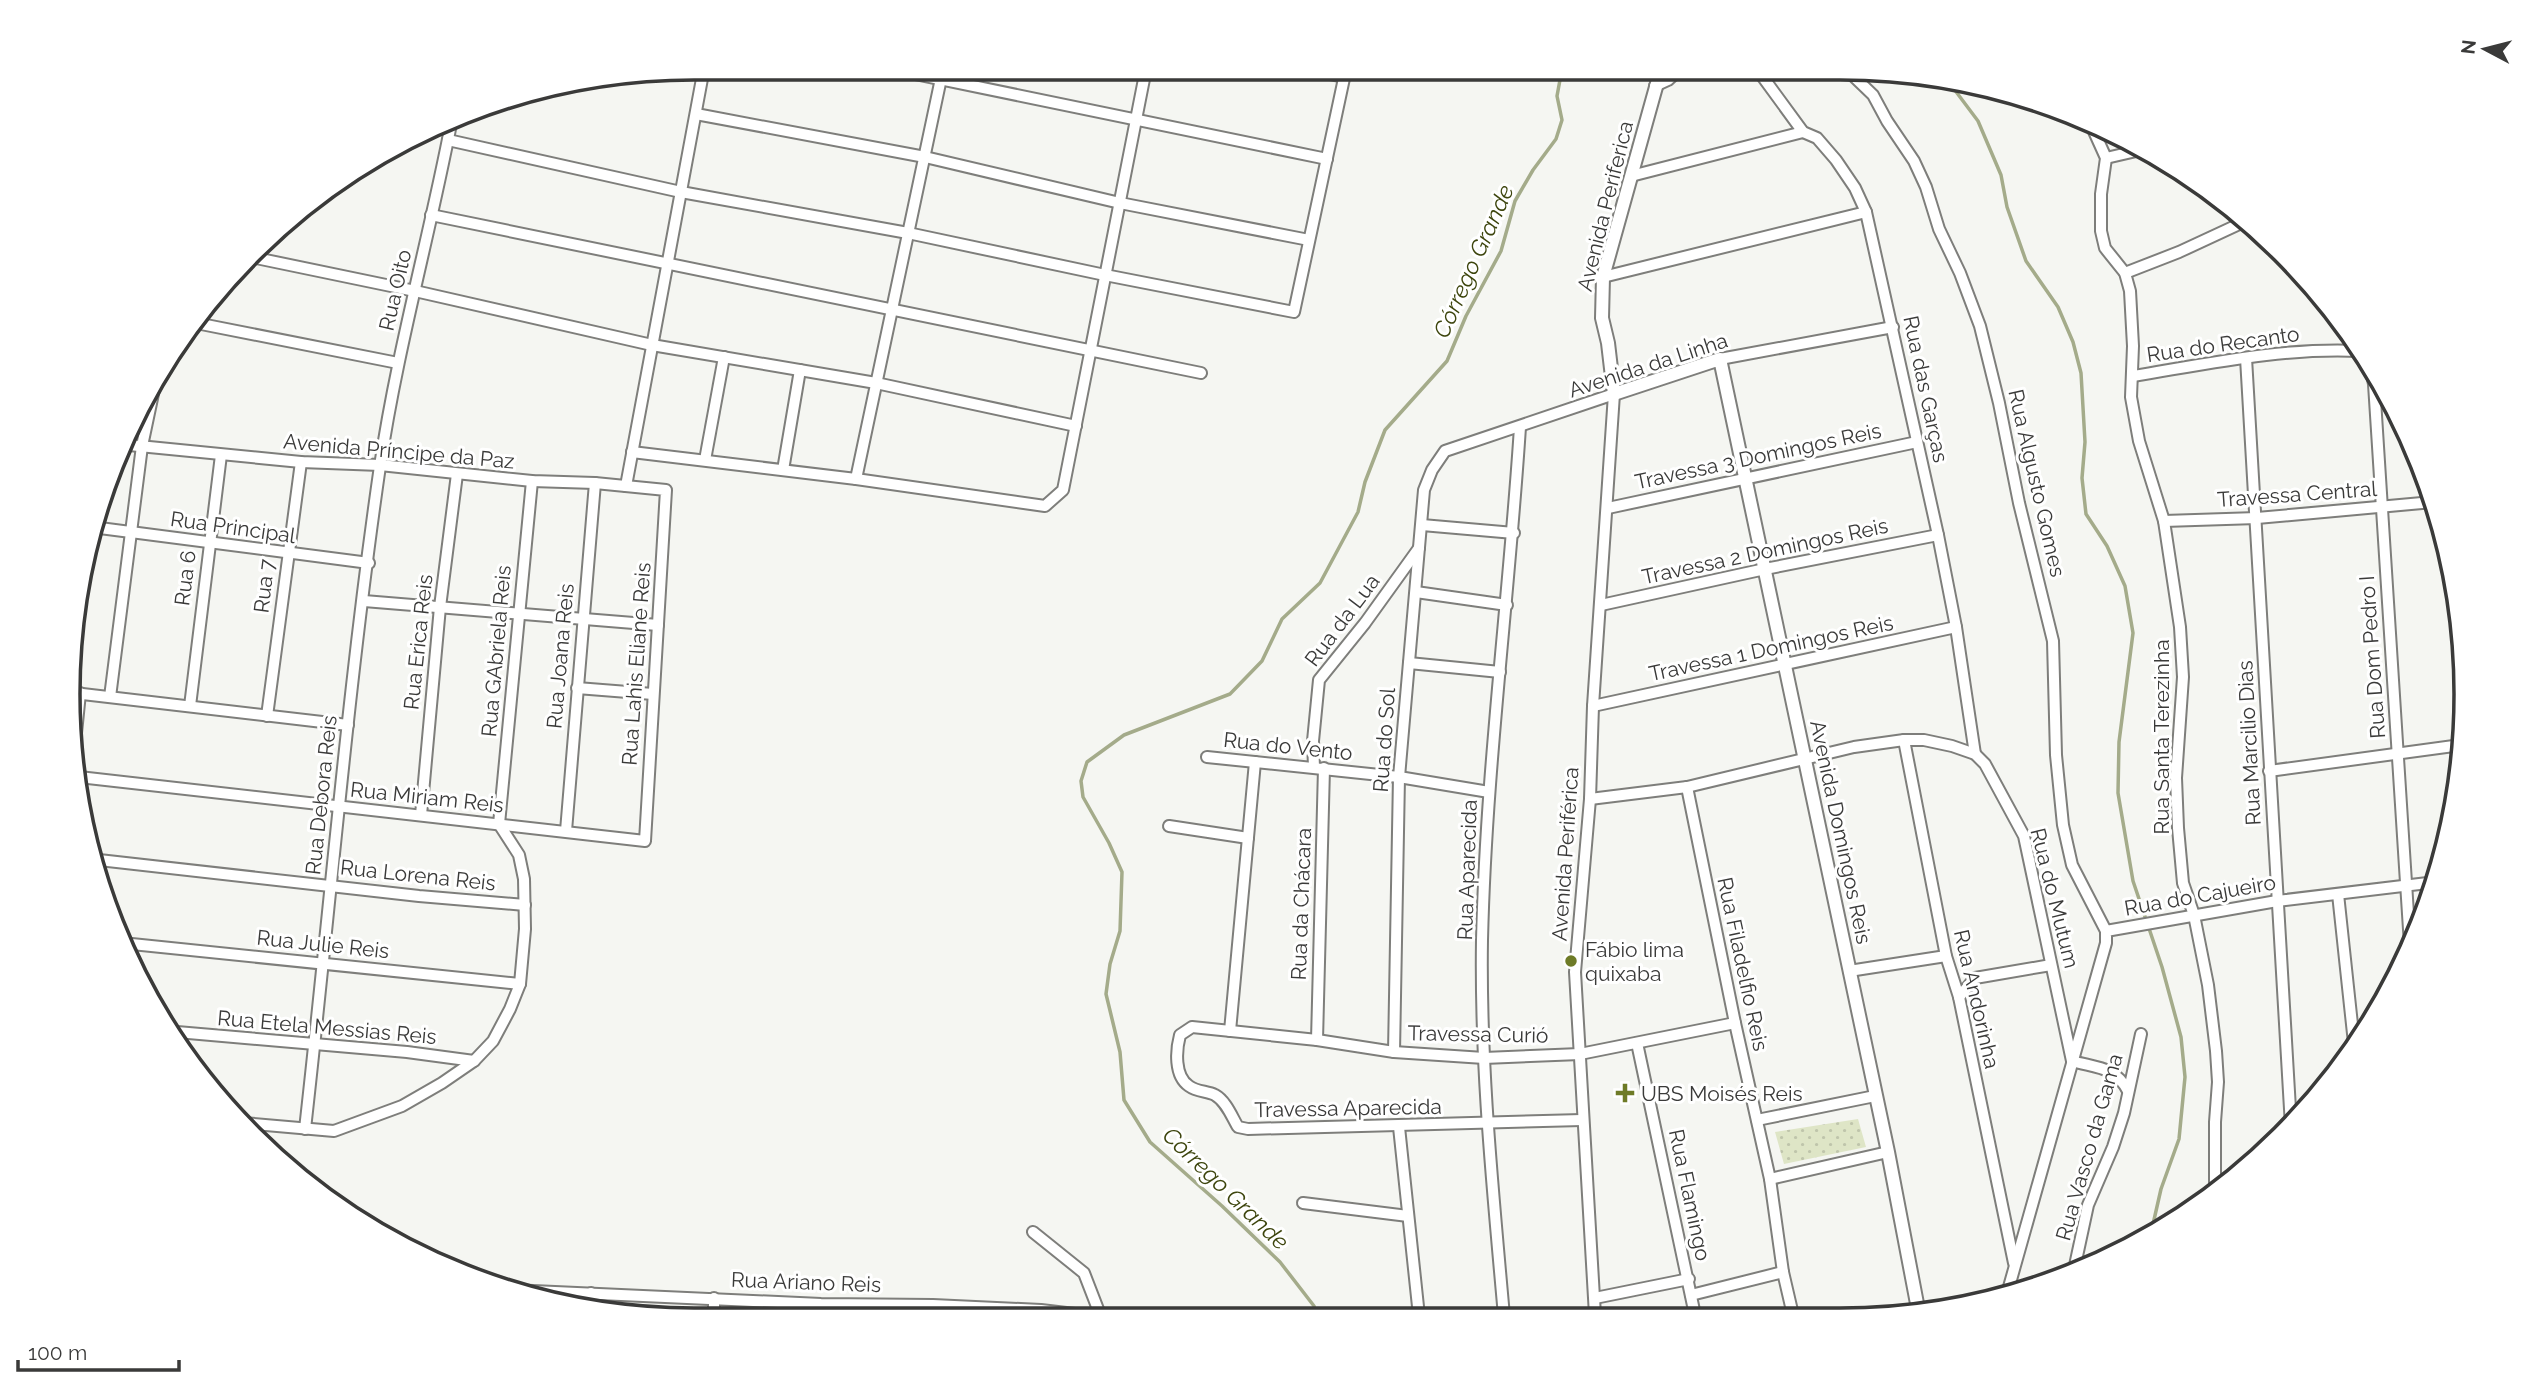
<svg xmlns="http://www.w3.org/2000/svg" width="2534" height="1388" font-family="Raleway,sans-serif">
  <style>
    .park { fill: url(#park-dots) }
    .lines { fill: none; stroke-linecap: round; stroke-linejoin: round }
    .stream { stroke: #a4ab8a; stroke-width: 3.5 }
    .minor-casing { stroke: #7e7e7b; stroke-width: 14 }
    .tertiary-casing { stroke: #7e7e7b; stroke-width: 16 }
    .minor { stroke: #fff; stroke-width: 10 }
    .tertiary { stroke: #fff; stroke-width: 12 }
    .poi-dot { fill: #6e7b27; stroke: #fff; stroke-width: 2.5 }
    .labels { text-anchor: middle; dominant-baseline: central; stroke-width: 6; stroke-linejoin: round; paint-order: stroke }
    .street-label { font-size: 21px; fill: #3a3a39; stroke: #fff }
    .poi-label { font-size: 21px; fill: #3a3a39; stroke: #fff; text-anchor: start }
    .water-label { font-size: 23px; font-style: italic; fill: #3d450d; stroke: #fff }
    .rim { fill: none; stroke: #3a3a39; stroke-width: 3.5 }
  </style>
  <defs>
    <pattern id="park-dots" width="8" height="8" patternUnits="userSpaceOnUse" patternTransform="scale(1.75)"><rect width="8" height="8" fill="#dee5c6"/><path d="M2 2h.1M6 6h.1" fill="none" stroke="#bfc5ab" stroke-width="1.8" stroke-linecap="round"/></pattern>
  </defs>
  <rect width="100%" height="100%" fill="#f5f6f2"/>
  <polygon class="park" points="1858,1119 1866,1147 1784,1164 1775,1132"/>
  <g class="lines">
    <g class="stream">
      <polyline points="1948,81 1978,121 2001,175 2007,207 2026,261 2058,307 2073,342 2081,373 2085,442 2082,478 2086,514 2107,546 2125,586 2133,633 2119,742 2118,793 2133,881 2162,967 2181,1037 2185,1077 2179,1139 2161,1189 2151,1233"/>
      <polyline points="1316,1316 1314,1306 1280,1262 1222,1206 1150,1142 1124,1100 1120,1052 1106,994 1110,964 1120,931 1122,872 1109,843 1083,797 1081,781 1087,762 1124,735 1230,694 1262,661 1282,619 1320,583 1358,512 1365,482 1385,430 1447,361 1466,316 1501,251 1515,201 1533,170 1556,139 1562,120 1557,96 1562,69"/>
    </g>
    <defs>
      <g id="minor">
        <polyline points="886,68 1327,159"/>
        <polyline points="1305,69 1344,77"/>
        <polyline points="1757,69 1803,132 1817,138 1836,160 1855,188 1866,212 1938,535 1956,627 1975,754"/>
        <polyline points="1847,70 1873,95 1887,121 1914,161 1926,187 1939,229 1960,273 1980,326 1999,403 2019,503 2053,641 2056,755 2063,825 2072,865 2106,931"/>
        <polyline points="1655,86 1668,80 1680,69"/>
        <polyline points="696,114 925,157 1120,203 1309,240"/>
        <polyline points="2092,127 2106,158 2101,194 2101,231 2105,248 2125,273 2130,291 2133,346 2131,397 2139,441 2164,521 2180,627 2183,677 2176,778 2178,828 2183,883 2194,915 2208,985 2216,1051 2218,1082 2215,1122 2215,1192"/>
        <polyline points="448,140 681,192 908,233 1105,275 1294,312 1346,69"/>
        <polyline points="2106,158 2145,149"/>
        <polyline points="1631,176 1803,132"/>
        <polyline points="431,215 1201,373"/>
        <polyline points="256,258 415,291 652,345 876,383 1076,426"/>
        <polyline points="2125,273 2179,252 2248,220"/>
        <polyline points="1603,277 1866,212"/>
        <polyline points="196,323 398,363"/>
        <polyline points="2246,358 2291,1126"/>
        <polyline points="1720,359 1893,327"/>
        <polyline points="2370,366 2374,384 2410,945"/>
        <path d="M 2133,376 C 2207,364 2285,347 2360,351"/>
        <polyline points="632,452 856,479 1045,506 1063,490 1146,69"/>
        <polyline points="705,460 724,357"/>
        <polyline points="783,470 800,370"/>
        <polyline points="856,479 943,69"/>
        <polyline points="626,486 704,68"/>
        <polyline points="1608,508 1917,442"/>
        <polyline points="2164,521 2257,518 2433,502"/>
        <polyline points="1422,525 1514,533"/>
        <polyline points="92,527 369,563"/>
        <polyline points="1416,592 1507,605"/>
        <polyline points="364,601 658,625"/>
        <polyline points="1601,605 1765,569 1938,535"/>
        <polyline points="1409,663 1500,672"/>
        <polyline points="577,688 653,694"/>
        <polyline points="74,693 348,725"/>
        <polyline points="110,697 142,446 154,389"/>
        <polyline points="190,706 221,455"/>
        <polyline points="1593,706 1956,627"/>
        <polyline points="267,716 301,462"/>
        <polyline points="1904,740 1946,956 1959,997 2014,1263"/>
        <polyline points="74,753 80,693"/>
        <polyline points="1207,757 1399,777 1489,792"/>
        <polyline points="1314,767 1313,741 1319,680 1365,623 1419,548"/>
        <polyline points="2269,771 2461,745"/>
        <polyline points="79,777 645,841 666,490 595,483 532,481 380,465 301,462 129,445"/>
        <polyline points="1687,787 1735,1023 1770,1179 1783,1272 1793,1315"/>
        <polyline points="1590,799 1687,787 1854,747 1904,740 1924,740 1952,746 1975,754 1985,764 2024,836 2072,1061"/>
        <polyline points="421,815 440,607 457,474"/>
        <polyline points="1169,826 1248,838"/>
        <polyline points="566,831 595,483"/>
        <polyline points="99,860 419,896 525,905"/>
        <polyline points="2338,894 2354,1043"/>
        <polyline points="122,943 520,984"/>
        <polyline points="1849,971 1946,956"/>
        <polyline points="1959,997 1975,978 2051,965"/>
        <polyline points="1230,1031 1255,762"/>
        <polyline points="177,1032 407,1052 474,1061"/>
        <polyline points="1317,1040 1324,768"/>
        <polyline points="1637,1043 1695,1315"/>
        <polyline points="1394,1052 1399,777 1424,490 1432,470 1445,451 1614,394 1593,706 1590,799 1575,972 1595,1315"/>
        <path d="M 2072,1061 C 2096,1068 2115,1066 2128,1091"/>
        <path d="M 1582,1120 L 1248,1129 L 1238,1127 C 1232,1117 1226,1101 1215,1095 C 1207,1091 1197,1092 1189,1086 C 1174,1076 1176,1050 1180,1035 L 1192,1027 L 1317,1040 L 1394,1052 L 1484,1058 L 1580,1054 L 1735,1023"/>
        <polyline points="1757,1120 1875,1096"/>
        <polyline points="243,1123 334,1131 402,1106 442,1083 474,1061 493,1041 510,1009 520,984 525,929 524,879 519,855 499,824 532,481"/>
        <polyline points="1399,1127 1419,1316"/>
        <path d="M 305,1129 C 330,908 348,686 380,466 C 397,351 429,238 451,124"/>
        <polyline points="1770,1179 1888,1152"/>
        <polyline points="1303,1203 1408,1216"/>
        <polyline points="1033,1232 1084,1273 1101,1317"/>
        <polyline points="2074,1270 2088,1205 2113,1147 2124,1113 2141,1034"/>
        <polyline points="511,1290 821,1304 933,1305 1041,1310 1100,1317"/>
        <path d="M 2007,1294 C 2040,1177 2073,1060 2106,943 L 2106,931 L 2277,901 L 2436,882"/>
        <polyline points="1691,1295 1783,1272"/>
        <polyline points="1595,1298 1689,1279"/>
        <polyline points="590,1308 591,1293"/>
        <path d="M 1504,1316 C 1493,1191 1480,1066 1482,940 C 1486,769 1509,598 1520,427"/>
        <polyline points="714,1318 714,1298"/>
      </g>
      <polyline id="tertiary" points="1661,69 1603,277 1602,318 1608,343 1614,394 1720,359 1888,1152 1919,1314"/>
    </defs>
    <use href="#minor" class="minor-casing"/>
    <use href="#tertiary" class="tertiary-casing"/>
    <use href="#minor" class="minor"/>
    <use href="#tertiary" class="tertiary"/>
  </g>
  <g class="poi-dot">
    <circle cx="1571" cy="961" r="7"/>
    <path d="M1621.5 1082.5h7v7h7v7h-7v7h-7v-7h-7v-7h7z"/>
  </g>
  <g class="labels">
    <g class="street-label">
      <text transform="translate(1605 206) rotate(-76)">Avenida Periferica</text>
      <text transform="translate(395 290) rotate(-77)">Rua Oito</text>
      <text transform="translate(2223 344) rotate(-8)">Rua do Recanto</text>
      <text transform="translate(1648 365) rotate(-18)">Avenida da Linha</text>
      <text transform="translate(1926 389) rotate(78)">Rua das Garças</text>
      <text transform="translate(399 451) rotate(5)">Avenida Príncipe da Paz</text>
      <text transform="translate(1758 456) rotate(-12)">Travessa 3 Domingos Reis</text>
      <text transform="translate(2037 483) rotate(77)">Rua Algusto Gomes</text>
      <text transform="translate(2297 494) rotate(-4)">Travessa Central</text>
      <text transform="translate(233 527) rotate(8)">Rua Principal</text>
      <text transform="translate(1765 551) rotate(-12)">Travessa 2 Domingos Reis</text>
      <text transform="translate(185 578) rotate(-83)">Rua 6</text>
      <text transform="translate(264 586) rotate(-83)">Rua 7</text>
      <text transform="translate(1342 620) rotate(-53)">Rua da Lua</text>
      <text transform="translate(418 642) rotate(-84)">Rua Erica Reis</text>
      <text transform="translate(1771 648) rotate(-12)">Travessa 1 Domingos Reis</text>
      <text transform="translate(496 651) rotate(-85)">Rua GAbriela Reis</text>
      <text transform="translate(560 656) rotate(-85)">Rua Joana Reis</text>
      <text transform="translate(2372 657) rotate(-94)">Rua Dom Pedro I</text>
      <text transform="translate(636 664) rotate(-86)">Rua Lahis Eliane Reis</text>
      <text transform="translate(2161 737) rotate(-90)">Rua Santa Terezinha</text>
      <text transform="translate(1384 740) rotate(-86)">Rua do Sol</text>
      <text transform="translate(2249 743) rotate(-93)">Rua Marcilio Dias</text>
      <text transform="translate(1288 746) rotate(6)">Rua do Vento</text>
      <text transform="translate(321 795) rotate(-84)">Rua Debora Reis</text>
      <text transform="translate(427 797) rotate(6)">Rua Miriam Reis</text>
      <text transform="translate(1841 832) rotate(78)">Avenida Domingos Reis</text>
      <text transform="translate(1565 854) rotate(-86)">Avenida Periférica</text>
      <text transform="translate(1467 870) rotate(-88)">Rua Aparecida</text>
      <text transform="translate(418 875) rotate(6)">Rua Lorena Reis</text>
      <text transform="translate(2200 895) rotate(-10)">Rua do Cajueiro</text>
      <text transform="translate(2055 898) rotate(76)">Rua do Mutum</text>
      <text transform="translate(1301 904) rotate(-88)">Rua da Chácara</text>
      <text transform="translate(323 944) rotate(6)">Rua Julie Reis</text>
      <text transform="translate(1743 964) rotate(78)">Rua Filadelfio Reis</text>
      <text transform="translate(1977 999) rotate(77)">Rua Andorinha</text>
      <text transform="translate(327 1027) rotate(5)">Rua Etela Messias Reis</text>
      <text transform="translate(1478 1034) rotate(1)">Travessa Curió</text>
      <text transform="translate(1348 1108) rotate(-1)">Travessa Aparecida</text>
      <text transform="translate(2089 1147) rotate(-74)">Rua Vasco da Gama</text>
      <text transform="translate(1690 1195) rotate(78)">Rua Flamingo</text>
      <text transform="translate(806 1282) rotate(2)">Rua Ariano Reis</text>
    </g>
    <g class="poi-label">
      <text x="1585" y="949">Fábio lima<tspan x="1585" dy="24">quixaba</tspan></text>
      <text x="1641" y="1093">UBS Moisés Reis</text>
    </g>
    <g class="water-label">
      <text transform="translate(1473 261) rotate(-66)">Córrego Grande</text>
      <text transform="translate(1226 1188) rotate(44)">Córrego Grande</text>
    </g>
  </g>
  <path d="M0 0H2534V1388H0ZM694 80H1840A614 614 0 0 1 2454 694V694A614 614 0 0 1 1840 1308H694A614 614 0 0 1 80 694V694A614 614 0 0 1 694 80Z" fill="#fff" fill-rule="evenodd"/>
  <path class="rim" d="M694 80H1840A614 614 0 0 1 2454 694V694A614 614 0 0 1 1840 1308H694A614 614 0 0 1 80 694V694A614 614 0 0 1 694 80Z"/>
  <g transform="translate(2485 49) rotate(277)" stroke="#ffffff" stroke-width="5" paint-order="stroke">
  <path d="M0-5L12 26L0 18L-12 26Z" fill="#3a3a39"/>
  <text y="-10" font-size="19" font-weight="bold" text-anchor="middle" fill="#3a3a39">N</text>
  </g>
  <path d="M18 1360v10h161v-10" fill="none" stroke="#3a3a39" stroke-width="3.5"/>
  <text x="28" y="1360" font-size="21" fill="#3a3a39" stroke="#ffffff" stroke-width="5" paint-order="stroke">100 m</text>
</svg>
